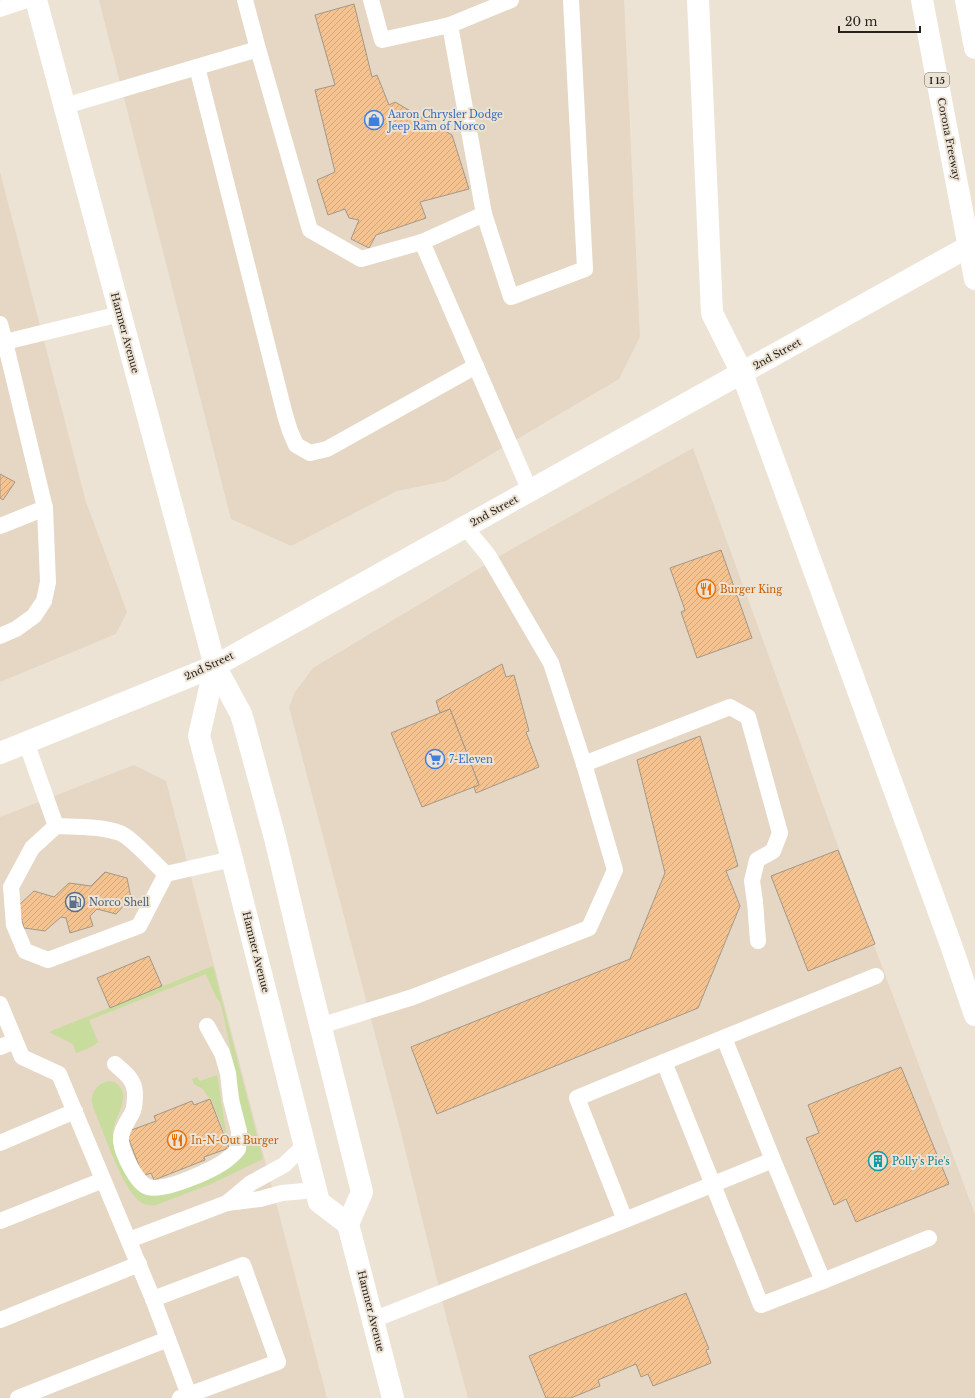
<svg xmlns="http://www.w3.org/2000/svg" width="975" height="1398" font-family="'Libre Baskerville',serif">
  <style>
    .built { fill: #e5d7c3 }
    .grass { fill: #c7dc9d }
    .building { fill: url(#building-hatch); stroke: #a3988c }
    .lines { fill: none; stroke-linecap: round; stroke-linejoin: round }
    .service { stroke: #fff; stroke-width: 16 }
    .secondary { stroke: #fff; stroke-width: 22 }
    .primary { stroke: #fff; stroke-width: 22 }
    .motorway { stroke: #fff; stroke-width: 22 }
    .labels { text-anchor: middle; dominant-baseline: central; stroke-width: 4; stroke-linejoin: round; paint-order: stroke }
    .shield { fill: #ede3d5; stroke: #625c54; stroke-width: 1 }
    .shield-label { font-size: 9px; font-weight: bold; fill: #26221d }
    .shop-label { font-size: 10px; fill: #366cbe; stroke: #ede3d5; text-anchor: start }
    .street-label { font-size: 10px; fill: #26221d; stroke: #ede3d5 }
    .food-label { font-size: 10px; fill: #c56008; stroke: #ede3d5; text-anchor: start }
    .service-label { font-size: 10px; fill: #4e5e75; stroke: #ede3d5; text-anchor: start }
    .culture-label { font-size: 10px; fill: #0d838f; stroke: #ede3d5; text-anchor: start }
  </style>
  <defs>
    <pattern id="building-hatch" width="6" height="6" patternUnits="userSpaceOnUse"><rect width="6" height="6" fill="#f4c38f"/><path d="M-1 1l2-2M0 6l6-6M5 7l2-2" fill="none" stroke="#d1a77b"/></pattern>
  </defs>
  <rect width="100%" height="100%" fill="#ede3d5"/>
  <g class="built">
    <polygon points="99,0 624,0 640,337 619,379 446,481 397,491 291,546 231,519"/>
    <polygon points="0,172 86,502 127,612 116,634 0,682"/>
    <polygon points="693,448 874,945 975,1214 975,1398 468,1398 447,1320 401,1133 289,707 295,692 313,668 510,550"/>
    <polygon points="134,765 166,781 327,1398 0,1398 0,817"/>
  </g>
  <g class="grass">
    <path d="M 213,966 L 263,1159 L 211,1184 L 156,1205 C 149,1206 144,1205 138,1200 C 121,1185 103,1130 93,1107 C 93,1104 91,1101 92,1098 C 93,1087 107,1076 117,1084 C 132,1097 115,1116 113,1131 C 111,1141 125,1173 131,1183 C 133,1186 137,1189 140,1191 L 178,1188 L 246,1135 L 233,1061 L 223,1013 L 220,1002 L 216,997 L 206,974 L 89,1020 L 98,1042 C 92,1048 84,1050 76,1053 L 73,1044 L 49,1032 Z"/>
    <polygon points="217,1075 227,1139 211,1098 208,1097 203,1089 194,1084 192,1079 197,1077 200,1081"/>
  </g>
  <g class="building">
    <polygon points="354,4 372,77 377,75 389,105 395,102 452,135 469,189 420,202 426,218 376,235 369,248 351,239 359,220 349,218 345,209 328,215 317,180 335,172 315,90 335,85 315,15"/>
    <polygon points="0,474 15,482 3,500 0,498"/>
    <polygon points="721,550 752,638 697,658 681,612 685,610 670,568"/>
    <polygon points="502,664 506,677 514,675 529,731 526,732 539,767 476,793 474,787 479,785 450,709 440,713 436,701"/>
    <polygon points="450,709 479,785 422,807 391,733"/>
    <polygon points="700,736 738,866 726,871 740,906 698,1008 437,1114 411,1047 630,959 665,873 637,760"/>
    <polygon points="838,850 875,944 808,971 771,876"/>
    <polygon points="105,872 127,878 131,898 116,914 97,909 90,916 93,926 70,933 66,918 61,917 45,931 24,928 18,906 34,891 54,897 69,883 91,886"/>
    <polygon points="149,956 162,986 110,1008 97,978"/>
    <polygon points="901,1067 949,1184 856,1222 846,1199 834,1205 806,1138 819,1133 808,1105"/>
    <polygon points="210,1099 229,1148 204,1157 205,1160 154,1180 151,1173 143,1176 126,1132 156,1121 154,1116 192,1101 194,1105"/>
    <polygon points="686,1293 709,1349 706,1350 711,1363 653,1386 648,1374 641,1377 636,1364 598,1380 600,1386 571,1398 546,1398 529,1356"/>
  </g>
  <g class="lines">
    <g class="service">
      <polyline points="245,0 258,49"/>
      <polyline points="371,0 382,40 450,25"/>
      <polyline points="0,9 27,0"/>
      <polyline points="197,67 285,415 290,431 296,445 310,453 327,449 476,366"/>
      <polyline points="65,106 258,49 310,230 361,259 422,242 530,491"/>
      <polyline points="484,214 511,297 585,269 571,0"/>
      <polyline points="422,242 484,214 450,25 511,0"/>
      <polyline points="0,324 5,342 0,344"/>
      <polyline points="0,526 45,508 5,342 120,314"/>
      <polyline points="0,636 16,629 34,616 44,601 48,582 45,508"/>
      <polyline points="26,742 56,826 32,848 11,887 14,925 25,951 48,960 139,926 166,874 232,859"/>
      <polyline points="584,764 730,707 748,717 780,833 773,851 757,860 752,881 755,902 758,941"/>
      <path d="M 56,826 C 77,827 100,826 120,833 C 131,837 156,865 166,874"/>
      <polyline points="0,1004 22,1057 59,1074 153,1299 243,1265 278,1362 180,1398"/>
      <polyline points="320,1026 413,997 589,928 615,870 584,764 551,663 488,555 465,527"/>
      <polyline points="724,1038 773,1160"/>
      <polyline points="0,1047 15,1041"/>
      <path d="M 115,1064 C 124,1072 134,1079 135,1092 C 135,1098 135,1106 133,1111 C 129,1120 120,1130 121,1141 C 122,1153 137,1184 148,1187 C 165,1192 217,1169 230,1157 C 233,1155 235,1152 238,1149 L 239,1131 L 231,1100 L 228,1073 L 222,1053 L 207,1026"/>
      <polyline points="0,1143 75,1111"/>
      <polyline points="227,1203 251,1183 284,1165 305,1145"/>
      <polyline points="625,1220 577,1098 664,1062"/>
      <polyline points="0,1221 103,1180"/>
      <polyline points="129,1240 227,1203 260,1199 282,1193 316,1190"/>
      <polyline points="823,1281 761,1305 664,1062 876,976"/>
      <polyline points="153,1299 189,1395"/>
      <polyline points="0,1320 139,1264"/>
      <polyline points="373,1320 625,1220 773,1160 823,1281 929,1238"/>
      <polyline points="18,1398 168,1339"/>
    </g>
    <polyline class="secondary" points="0,753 215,666 975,243"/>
    <g class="primary">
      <polyline points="36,0 215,666 241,714 244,724 275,838 306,968 362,1192 348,1224 393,1398"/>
      <polyline points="215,666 199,736 232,859 319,1202 348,1224"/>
    </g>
    <g class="motorway">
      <polyline points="698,0 712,313 742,373 951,945 975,1015"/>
      <polyline points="922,0 975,279"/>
      <polyline points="966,0 975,48"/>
    </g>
  </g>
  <defs>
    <symbol id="shop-ring" viewBox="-11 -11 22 22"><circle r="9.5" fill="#ede3d5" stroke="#3f7fe0" stroke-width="1.5"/><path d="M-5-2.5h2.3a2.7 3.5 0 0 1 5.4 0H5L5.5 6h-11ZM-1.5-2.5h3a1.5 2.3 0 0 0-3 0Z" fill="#3f7fe0"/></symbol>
    <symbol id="restaurant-ring" viewBox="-11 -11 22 22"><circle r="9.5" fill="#ede3d5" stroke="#e8710a" stroke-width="1.5"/><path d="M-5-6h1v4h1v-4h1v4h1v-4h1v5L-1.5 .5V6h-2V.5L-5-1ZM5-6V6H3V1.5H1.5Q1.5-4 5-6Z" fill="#e8710a"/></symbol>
    <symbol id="supermarket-ring" viewBox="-11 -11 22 22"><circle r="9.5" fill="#ede3d5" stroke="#3f7fe0" stroke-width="1.5"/><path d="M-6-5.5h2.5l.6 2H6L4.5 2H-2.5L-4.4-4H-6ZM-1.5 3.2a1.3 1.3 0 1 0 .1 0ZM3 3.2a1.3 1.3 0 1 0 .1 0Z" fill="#3f7fe0"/></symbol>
    <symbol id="fuel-ring" viewBox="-11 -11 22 22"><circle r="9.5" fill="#ede3d5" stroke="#5c6f8a" stroke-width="1.5"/><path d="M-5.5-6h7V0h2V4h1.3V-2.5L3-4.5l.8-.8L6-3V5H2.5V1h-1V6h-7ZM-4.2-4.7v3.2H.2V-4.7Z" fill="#5c6f8a"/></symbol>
    <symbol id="building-ring" viewBox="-11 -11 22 22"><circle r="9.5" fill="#ede3d5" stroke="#0f9aa8" stroke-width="1.5"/><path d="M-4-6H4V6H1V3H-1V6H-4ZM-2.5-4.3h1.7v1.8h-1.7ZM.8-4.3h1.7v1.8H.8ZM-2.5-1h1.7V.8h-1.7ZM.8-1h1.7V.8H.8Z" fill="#0f9aa8"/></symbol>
  </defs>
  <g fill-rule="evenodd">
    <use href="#shop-ring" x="363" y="109" width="22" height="22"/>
    <use href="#restaurant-ring" x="695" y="578" width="22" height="22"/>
    <use href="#supermarket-ring" x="424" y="748" width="22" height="22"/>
    <use href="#fuel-ring" x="64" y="891" width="22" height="22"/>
    <use href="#restaurant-ring" x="166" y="1129" width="22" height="22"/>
    <use href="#building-ring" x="867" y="1150" width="22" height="22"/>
  </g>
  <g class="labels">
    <rect class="shield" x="925" y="73" width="24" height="14" rx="3"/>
    <g class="shield-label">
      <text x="937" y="80">I 15</text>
    </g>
    <g class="shop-label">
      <text x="388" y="114">Aaron Chrysler Dodge<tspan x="388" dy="12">Jeep Ram of Norco</tspan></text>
      <text x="449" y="759">7-Eleven</text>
    </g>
    <g class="street-label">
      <text transform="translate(949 139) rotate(79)">Corona Freeway</text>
      <text transform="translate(125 333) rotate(75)">Hamner Avenue</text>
      <text transform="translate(777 354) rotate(-29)">2nd Street</text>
      <text transform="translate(494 511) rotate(-29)">2nd Street</text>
      <text transform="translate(209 666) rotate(-25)">2nd Street</text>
      <text transform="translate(256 952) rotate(76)">Hamner Avenue</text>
      <text transform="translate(371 1311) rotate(76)">Hamner Avenue</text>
    </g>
    <g class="food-label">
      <text x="720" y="589">Burger King</text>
      <text x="191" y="1140">In-N-Out Burger</text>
    </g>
    <g class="service-label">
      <text x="89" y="902">Norco Shell</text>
    </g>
    <g class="culture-label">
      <text x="892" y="1161">Polly's Pie's</text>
    </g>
  </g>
  <path d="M839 26v6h81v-6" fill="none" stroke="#26221d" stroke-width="2"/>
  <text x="845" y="26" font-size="12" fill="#26221d" stroke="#ede3d5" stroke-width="3" paint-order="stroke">20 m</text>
</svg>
